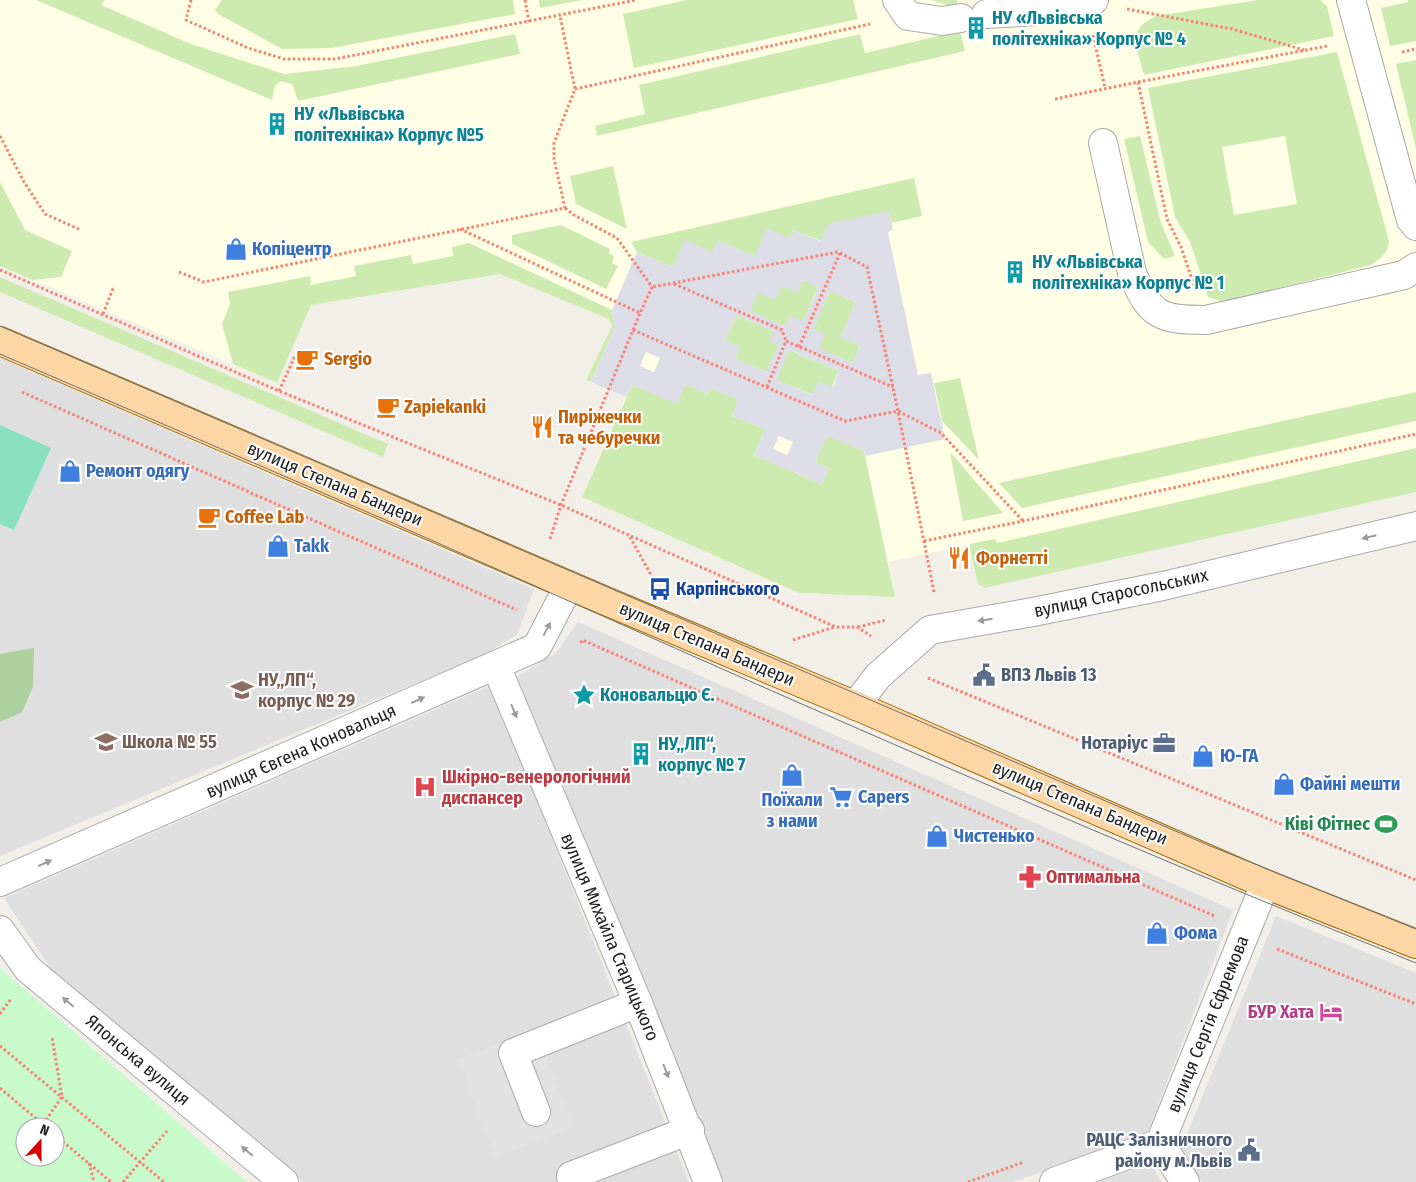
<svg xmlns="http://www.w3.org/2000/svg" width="1416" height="1182" font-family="'Fira Sans Condensed',sans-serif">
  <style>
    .residential { fill: #e0dfdf }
    .education { fill: #ffffe5 }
    .grass { fill: #cdebb0; fill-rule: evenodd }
    .forest { fill: #add19e }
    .park { fill: #c8facc; fill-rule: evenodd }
    .pitch { fill: #88e0be }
    .parking { fill: #e2e2e2 }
    .plaza { fill: #dddde8; fill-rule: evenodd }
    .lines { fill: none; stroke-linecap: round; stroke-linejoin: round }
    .minor-casing { stroke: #a9a9a9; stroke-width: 30 }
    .major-casing { stroke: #a06b00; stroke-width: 30 }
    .path { stroke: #fa8072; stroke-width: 3; stroke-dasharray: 2.5 2.5; stroke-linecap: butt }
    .minor { stroke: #fff; stroke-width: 28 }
    .major { stroke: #fcd6a4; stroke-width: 28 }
    .tram { stroke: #707070; stroke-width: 1 }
    .oneway { fill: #9c9c9c }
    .labels { text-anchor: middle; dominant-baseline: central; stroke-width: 4; stroke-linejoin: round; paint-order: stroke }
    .culture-label { font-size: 18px; font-weight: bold; fill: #0d838f; stroke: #fff; text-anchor: start }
    .shop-label { font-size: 18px; font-weight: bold; fill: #366cbe; stroke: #fff; text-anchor: start }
    .food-label { font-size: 18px; font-weight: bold; fill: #c56008; stroke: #fff; text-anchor: start }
    .street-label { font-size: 18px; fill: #222; stroke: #fff }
    .transit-label { font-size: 18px; font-weight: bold; fill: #164399; stroke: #fff; text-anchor: start }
    .service-label { font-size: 18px; font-weight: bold; fill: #4e5e75; stroke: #fff; text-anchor: end }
    .education-label { font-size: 18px; font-weight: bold; fill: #785e54; stroke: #fff; text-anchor: start }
    .health-label { font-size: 18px; font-weight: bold; fill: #be3a42; stroke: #fff; text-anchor: start }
    .leisure-label { font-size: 18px; font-weight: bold; fill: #27864d; stroke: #fff; text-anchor: end }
    .hotel-label { font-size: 18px; font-weight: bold; fill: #b23c85; stroke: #fff; text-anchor: end }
  </style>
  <rect width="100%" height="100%" fill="#f2efe9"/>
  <g class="residential">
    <polygon points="0,358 534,589 517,635 483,655 0,856"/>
    <polygon points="578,622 1233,910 1146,1137 1012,1182 724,1182 516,677 555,654"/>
    <polygon points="491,685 689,1182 303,1182 52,971 4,898"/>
    <polygon points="1276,916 1416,973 1416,1182 1202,1182 1181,1149"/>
    <polygon points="1150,1163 1162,1182 1099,1182"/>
  </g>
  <polygon class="education" points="0,0 1416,0 1416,476 1001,567 995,539 888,562 895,597 799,593 582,497 626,397 586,380 612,326 609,318 575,303 500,274 311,305 277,383 0,266"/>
  <g class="grass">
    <polygon points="36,0 105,0 101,5 191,44 284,74 356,66 515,34 520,54 298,101 292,84 281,81 275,86 272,100"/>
    <polygon points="222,0 513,0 515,14 332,48 282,49 218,14 215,10"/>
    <polygon points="539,0 582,0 540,8"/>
    <polygon points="687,0 853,0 858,19 634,68 623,14"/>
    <polygon points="931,0 957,0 958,5 947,5"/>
    <path d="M 1258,0 L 1320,0 L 1327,6 L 1334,36 L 1144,75 C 1137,47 1125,30 1156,16 Z"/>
    <polygon points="1408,0 1416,0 1416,41 1390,46 1381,8 1408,2"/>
    <polygon points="960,31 965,51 597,136 595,126 645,114 639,85 860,34 865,53"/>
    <path d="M 1337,52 L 1389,241 C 1388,253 1381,258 1371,265 L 1223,302 L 1208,297 L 1190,242 L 1175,217 L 1148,88 ZM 1285,136 L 1297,204 L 1234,215 L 1222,147 Z"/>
    <polygon points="1416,60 1416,149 1396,64"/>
    <polygon points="1140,136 1161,223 1175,256 1164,259 1148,242 1124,139"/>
    <polygon points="613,166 627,229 576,204 570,176"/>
    <polygon points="914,178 922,216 891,223 889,211 821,241 793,230 790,238 755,256 718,241 713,252 673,267 637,252 631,242"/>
    <polygon points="0,182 25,230 72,251 61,277 33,280 0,266"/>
    <polygon points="561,225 610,249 609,253 614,256 612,263 618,266 606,289 512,244 512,235"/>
    <polygon points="469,243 612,310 615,327 591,382 586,380 612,326 609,319 500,274 311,305 277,383 233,364 222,324 230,304 228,292 310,276 311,285 356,276 354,266 411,255 413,264 453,256 452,247"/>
    <polygon points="0,277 388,444 383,457 0,292"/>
    <polygon points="803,280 818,286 804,321 785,326 749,311 758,292"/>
    <polygon points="830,291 856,302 841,337 860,346 853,363 819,349 813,329"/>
    <polygon points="736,315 773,331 779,345 767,372 735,359 725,340"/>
    <polygon points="789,350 839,371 832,387 813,395 776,380"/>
    <polygon points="960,378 979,460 942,421 934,383"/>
    <polygon points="685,384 708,394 711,388 739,399 732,416 765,429 754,455 822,484 829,468 815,463 827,435 864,451 895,597 799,593 582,497 632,385 677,403"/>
    <polygon points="1416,392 1416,421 1022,508 999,483"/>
    <polygon points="1416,448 1416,492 984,588 978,584 969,544 995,539 997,543"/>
    <polygon points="950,452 1003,513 963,521"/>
  </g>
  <polygon class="forest" points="34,648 33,687 22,712 0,722 0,654"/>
  <path class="park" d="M 0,968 L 247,1182 L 0,1182 ZM 25,1127 L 55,1127 L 55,1157 L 25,1157 Z"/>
  <polygon class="pitch" points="0,425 51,448 14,530 0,524"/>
  <polygon class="parking" points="536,1030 573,1128 495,1157 458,1059"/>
  <path class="plaza" d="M 889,211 L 893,230 L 888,232 L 918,375 L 931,373 L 945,439 L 866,456 L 864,451 L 827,436 L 815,463 L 829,468 L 822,484 L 754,455 L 765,429 L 732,416 L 738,399 L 711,388 L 708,394 L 685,384 L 677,404 L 632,385 L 626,397 L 591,382 L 615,327 L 612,310 L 637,252 L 673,267 L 685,240 L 713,252 L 718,241 L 755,256 L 767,228 L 789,238 L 793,230 L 820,241 L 829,223 ZM 803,280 L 818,287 L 804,321 L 790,316 L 785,326 L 750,311 L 758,292 L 775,300 L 782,286 L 798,293 ZM 830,291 L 856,302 L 841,337 L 860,346 L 853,363 L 819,348 L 825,334 L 813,329 ZM 736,315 L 773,331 L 769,341 L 778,345 L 767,372 L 736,359 L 740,347 L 725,340 ZM 789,350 L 839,371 L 833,387 L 818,381 L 812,395 L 777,380 ZM 646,352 L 660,358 L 654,372 L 640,366 ZM 779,436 L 793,442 L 787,455 L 773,449 Z"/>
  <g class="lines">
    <defs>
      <g id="minor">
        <polyline points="897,0 908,16 942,21 961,18"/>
        <polyline points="1351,0 1411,220 1416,226"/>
        <polyline points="986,14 1038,11 1094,0"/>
        <path d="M 1103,143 L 1132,273 C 1150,316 1160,320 1206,320 L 1404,275 L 1416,267"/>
        <polyline points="496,666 638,1003 708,1182"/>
        <polyline points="855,706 878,676 930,630 1033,612 1163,586 1416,526"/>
        <polyline points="0,882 537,647 569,585"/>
        <polyline points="0,930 28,969 284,1182"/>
        <polyline points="536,1112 513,1053 638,1003"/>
        <polyline points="1160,1143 1185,1182"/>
        <polyline points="573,1182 571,1176 690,1130"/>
        <polyline points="1054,1182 1160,1143 1265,884"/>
      </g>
      <polyline id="major" points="0,341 608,602 866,710 1265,884 1416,944"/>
    </defs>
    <use href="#minor" class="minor-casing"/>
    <use href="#major" class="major-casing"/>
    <g class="path">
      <polyline points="191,0 186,20 248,48 284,59 335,59 636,0"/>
      <polyline points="525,0 529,22"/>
      <polyline points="1127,9 1232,29 1304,50"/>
      <polyline points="1093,35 1105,88"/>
      <polyline points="1402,52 1416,49"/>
      <polyline points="1138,82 1327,46"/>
      <polyline points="575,89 870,24"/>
      <polyline points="1055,99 1138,82 1167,219 1181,247 1194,285"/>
      <polyline points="0,136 24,182 45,214 81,230"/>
      <polyline points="460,229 640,313 652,287 617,238 574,215 565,208"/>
      <polyline points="0,270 279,391 561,505 836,627 857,627 871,636"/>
      <polyline points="179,272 204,282 565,208 554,159 554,143 575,89 560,16"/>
      <polyline points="674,284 782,330 786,341"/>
      <polyline points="103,314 114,286"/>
      <polyline points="633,330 845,421 898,411 867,267 838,252 652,287"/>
      <polyline points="799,347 840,253"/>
      <polyline points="767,387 786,341 893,387"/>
      <polyline points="279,391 295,356 302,358"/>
      <polyline points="22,392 517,610"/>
      <polyline points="630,537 655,582"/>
      <polyline points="550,539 561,505 640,313"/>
      <polyline points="924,541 1023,521 1416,434"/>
      <polyline points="934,592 898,411 941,433 1023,521"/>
      <polyline points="858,627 886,620"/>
      <polyline points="793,640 835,627"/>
      <polyline points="581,643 582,640 1215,916"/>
      <polyline points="928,678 1416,880"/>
      <polyline points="1277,949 1416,1004"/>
      <polyline points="0,1014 11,999"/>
      <polyline points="0,1046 164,1182"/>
      <polyline points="0,1088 46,1127"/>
      <polyline points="43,1124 62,1097 52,1037"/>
      <polyline points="55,1135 111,1182"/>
      <polyline points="89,1163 94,1182"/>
      <polyline points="123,1182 167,1131"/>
      <polyline points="968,1182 1024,1162"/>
    </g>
    <use href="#minor" class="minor"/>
    <use href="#major" class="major"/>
    <g class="tram">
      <polyline points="0,326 1208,845 1416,929"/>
      <path d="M 0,354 C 176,430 352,504 526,582 C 821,713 1116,844 1416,963"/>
    </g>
  </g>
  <defs><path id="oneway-solid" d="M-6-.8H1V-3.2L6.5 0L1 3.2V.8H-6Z" transform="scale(1.25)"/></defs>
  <g class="oneway">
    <use href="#oneway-solid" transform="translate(1369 537) rotate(167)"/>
    <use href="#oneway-solid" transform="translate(985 620) rotate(171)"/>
    <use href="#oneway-solid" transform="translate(547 629) rotate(-62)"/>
    <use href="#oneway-solid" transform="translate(418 700) rotate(-24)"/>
    <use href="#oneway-solid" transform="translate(514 711) rotate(67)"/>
    <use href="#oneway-solid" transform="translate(45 863) rotate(-24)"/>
    <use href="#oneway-solid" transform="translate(68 1002) rotate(-140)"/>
    <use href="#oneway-solid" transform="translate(666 1071) rotate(68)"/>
    <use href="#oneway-solid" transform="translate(247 1151) rotate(-140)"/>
  </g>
  <defs>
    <symbol id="building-bare" viewBox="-9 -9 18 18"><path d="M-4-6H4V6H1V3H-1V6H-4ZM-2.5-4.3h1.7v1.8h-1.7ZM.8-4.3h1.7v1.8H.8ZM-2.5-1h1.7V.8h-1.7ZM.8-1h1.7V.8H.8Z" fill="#0f9aa8" stroke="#fff" stroke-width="2.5" paint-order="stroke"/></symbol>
    <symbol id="shop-bare" viewBox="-9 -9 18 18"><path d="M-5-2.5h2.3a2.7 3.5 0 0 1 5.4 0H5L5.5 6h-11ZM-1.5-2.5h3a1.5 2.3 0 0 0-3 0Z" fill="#3f7fe0" stroke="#fff" stroke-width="2.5" paint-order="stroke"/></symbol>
    <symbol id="cafe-bare" viewBox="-9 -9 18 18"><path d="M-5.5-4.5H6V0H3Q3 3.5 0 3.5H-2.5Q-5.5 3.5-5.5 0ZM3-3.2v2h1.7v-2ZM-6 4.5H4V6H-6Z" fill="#e8710a" stroke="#fff" stroke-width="2.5" paint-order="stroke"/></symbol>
    <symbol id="restaurant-bare" viewBox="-9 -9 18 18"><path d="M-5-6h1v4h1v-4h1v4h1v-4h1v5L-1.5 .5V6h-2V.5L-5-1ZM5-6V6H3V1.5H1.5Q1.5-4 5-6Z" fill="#e8710a" stroke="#fff" stroke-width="2.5" paint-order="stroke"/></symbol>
    <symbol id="bus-bare" viewBox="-9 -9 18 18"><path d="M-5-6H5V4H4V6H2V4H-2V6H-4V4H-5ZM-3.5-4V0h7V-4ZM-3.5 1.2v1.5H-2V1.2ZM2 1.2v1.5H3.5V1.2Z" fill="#1a4fb4" stroke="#fff" stroke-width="2.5" paint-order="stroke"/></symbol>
    <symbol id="civic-bare" viewBox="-9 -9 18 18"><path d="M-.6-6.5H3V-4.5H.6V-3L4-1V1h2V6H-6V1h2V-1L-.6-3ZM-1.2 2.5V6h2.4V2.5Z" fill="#5c6f8a" stroke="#fff" stroke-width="2.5" paint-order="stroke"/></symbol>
    <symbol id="university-bare" viewBox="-9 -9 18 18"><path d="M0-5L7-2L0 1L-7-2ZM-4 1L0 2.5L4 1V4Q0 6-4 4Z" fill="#8d6e63" stroke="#fff" stroke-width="2.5" paint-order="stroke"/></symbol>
    <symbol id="sight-bare" viewBox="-9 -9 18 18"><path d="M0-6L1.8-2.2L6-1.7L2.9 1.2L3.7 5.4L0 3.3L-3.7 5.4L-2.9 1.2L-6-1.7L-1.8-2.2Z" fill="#0f9aa8" stroke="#fff" stroke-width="2.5" paint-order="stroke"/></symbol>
    <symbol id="school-bare" viewBox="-9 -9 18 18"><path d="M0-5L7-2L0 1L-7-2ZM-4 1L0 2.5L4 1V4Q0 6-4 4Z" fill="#8d6e63" stroke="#fff" stroke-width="2.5" paint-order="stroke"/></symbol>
    <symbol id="office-bare" viewBox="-9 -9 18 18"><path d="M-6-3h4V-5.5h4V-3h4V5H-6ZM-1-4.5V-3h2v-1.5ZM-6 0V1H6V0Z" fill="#5c6f8a" stroke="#fff" stroke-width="2.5" paint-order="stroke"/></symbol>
    <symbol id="hospital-bare" viewBox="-9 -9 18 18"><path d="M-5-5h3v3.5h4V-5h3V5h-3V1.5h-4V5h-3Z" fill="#e0444e" stroke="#fff" stroke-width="2.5" paint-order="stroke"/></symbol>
    <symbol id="supermarket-bare" viewBox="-9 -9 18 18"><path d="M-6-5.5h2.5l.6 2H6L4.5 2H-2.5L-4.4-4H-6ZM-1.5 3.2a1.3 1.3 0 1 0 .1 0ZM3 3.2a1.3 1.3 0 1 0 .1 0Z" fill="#3f7fe0" stroke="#fff" stroke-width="2.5" paint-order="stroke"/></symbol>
    <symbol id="stadium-bare" viewBox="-9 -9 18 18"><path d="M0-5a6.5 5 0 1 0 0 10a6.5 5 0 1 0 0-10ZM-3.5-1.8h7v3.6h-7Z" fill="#2e9e5b" stroke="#fff" stroke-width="2.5" paint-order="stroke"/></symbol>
    <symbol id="pharmacy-bare" viewBox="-9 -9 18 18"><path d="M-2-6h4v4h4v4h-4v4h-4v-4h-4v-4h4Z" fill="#e0444e" stroke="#fff" stroke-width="2.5" paint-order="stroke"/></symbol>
    <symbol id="hotel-bare" viewBox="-9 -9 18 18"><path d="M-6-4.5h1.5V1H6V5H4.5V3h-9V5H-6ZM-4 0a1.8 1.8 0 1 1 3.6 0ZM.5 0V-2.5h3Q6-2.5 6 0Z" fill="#d1479c" stroke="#fff" stroke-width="2.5" paint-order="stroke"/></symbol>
  </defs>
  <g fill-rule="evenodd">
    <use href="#building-bare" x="960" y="12" width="32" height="32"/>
    <use href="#building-bare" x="261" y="108" width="32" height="32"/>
    <use href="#shop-bare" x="220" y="233" width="32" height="32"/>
    <use href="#building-bare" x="999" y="256" width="32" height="32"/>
    <use href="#cafe-bare" x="291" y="343" width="32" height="32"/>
    <use href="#cafe-bare" x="372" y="391" width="32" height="32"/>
    <use href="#restaurant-bare" x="526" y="411" width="32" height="32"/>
    <use href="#shop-bare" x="54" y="455" width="32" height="32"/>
    <use href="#cafe-bare" x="193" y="501" width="32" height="32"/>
    <use href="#shop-bare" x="262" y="530" width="32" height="32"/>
    <use href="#restaurant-bare" x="943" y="542" width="32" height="32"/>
    <use href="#bus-bare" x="644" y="573" width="32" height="32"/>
    <use href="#civic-bare" x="968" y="659" width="32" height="32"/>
    <use href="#university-bare" x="226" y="674" width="32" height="32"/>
    <use href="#sight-bare" x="568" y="679" width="32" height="32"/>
    <use href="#school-bare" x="90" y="726" width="32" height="32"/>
    <use href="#office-bare" x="1148" y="727" width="32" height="32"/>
    <use href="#building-bare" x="625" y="738" width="32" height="32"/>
    <use href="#shop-bare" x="1187" y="740" width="32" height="32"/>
    <use href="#shop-bare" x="776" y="759" width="32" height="32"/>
    <use href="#shop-bare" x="1268" y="768" width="32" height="32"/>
    <use href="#hospital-bare" x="409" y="771" width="32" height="32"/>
    <use href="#supermarket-bare" x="825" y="781" width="32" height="32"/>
    <use href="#stadium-bare" x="1370" y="808" width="32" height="32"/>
    <use href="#shop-bare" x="921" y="820" width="32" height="32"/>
    <use href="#pharmacy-bare" x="1014" y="861" width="32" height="32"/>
    <use href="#shop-bare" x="1141" y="917" width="32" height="32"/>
    <use href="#hotel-bare" x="1315" y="996" width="32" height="32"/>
    <use href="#civic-bare" x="1233" y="1134" width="32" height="32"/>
  </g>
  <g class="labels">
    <g class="culture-label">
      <text x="992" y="18">НУ «Львівська<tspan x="992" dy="21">політехніка» Корпус № 4</tspan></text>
      <text x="294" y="114">НУ «Львівська<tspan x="294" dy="21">політехніка» Корпус №5</tspan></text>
      <text x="1032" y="262">НУ «Львівська<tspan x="1032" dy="21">політехніка» Корпус № 1</tspan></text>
      <text x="600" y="695">Коновальцю Є.</text>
      <text x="658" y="744">НУ„ЛП“,<tspan x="658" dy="21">корпус № 7</tspan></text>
    </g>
    <g class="shop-label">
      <text x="252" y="249">Копіцентр</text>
      <text x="86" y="471">Ремонт одягу</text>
      <text x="294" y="546">Takk</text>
      <text x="1220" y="756">Ю-ГА</text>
      <text x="1300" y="784">Файні мешти</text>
      <text x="858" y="797">Capers</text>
      <text x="792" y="800" text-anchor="middle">Поїхали<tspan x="792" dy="21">з нами</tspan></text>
      <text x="954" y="836">Чистенько</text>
      <text x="1174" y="933">Фома</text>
    </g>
    <g class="food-label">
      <text x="324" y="359">Sergio</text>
      <text x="404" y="407">Zapiekanki</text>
      <text x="558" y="417">Пиріжечки<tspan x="558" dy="21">та чебуречки</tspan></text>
      <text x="225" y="517">Coffee Lab</text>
      <text x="976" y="558">Форнетті</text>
    </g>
    <g class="street-label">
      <text transform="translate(335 484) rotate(23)">вулиця Степана Бандери</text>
      <text transform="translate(1121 593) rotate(-12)">вулиця Старосольських</text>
      <text transform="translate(707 644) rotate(23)">вулиця Степана Бандери</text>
      <text transform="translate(301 751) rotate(-24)">вулиця Євгена Коновальця</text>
      <text transform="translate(1080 803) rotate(23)">вулиця Степана Бандери</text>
      <text transform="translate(610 937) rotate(67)">вулиця Михайла Старицького</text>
      <text transform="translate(1208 1024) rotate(-68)">вулиця Сергія Єфремова</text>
      <text transform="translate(138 1060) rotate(40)">Японська вулиця</text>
    </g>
    <g class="transit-label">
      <text x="676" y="589">Карпінського</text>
    </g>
    <g class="service-label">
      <text x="1001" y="675" text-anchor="start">ВПЗ Львів 13</text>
      <text x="1148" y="743">Нотаріус</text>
      <text x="1232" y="1140">РАЦС Залізничного<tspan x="1232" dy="21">району м.Львів</tspan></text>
    </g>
    <g class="education-label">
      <text x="258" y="680">НУ„ЛП“,<tspan x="258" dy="21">корпус № 29</tspan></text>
      <text x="122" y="742">Школа № 55</text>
    </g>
    <g class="health-label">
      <text x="442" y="777">Шкірно-венерологічний<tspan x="442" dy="21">диспансер</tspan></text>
      <text x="1046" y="877">Оптимальна</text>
    </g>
    <g class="leisure-label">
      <text x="1370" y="824">Ківі Фітнес</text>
    </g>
    <g class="hotel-label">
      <text x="1314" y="1012">БУР Хата</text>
    </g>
  </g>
  <g transform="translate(40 1142) rotate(21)"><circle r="24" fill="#ffffff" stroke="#a7a7a7"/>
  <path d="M0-4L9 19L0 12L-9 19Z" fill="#d40000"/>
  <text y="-8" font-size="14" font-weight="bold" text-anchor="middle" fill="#222222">N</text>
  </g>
</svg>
